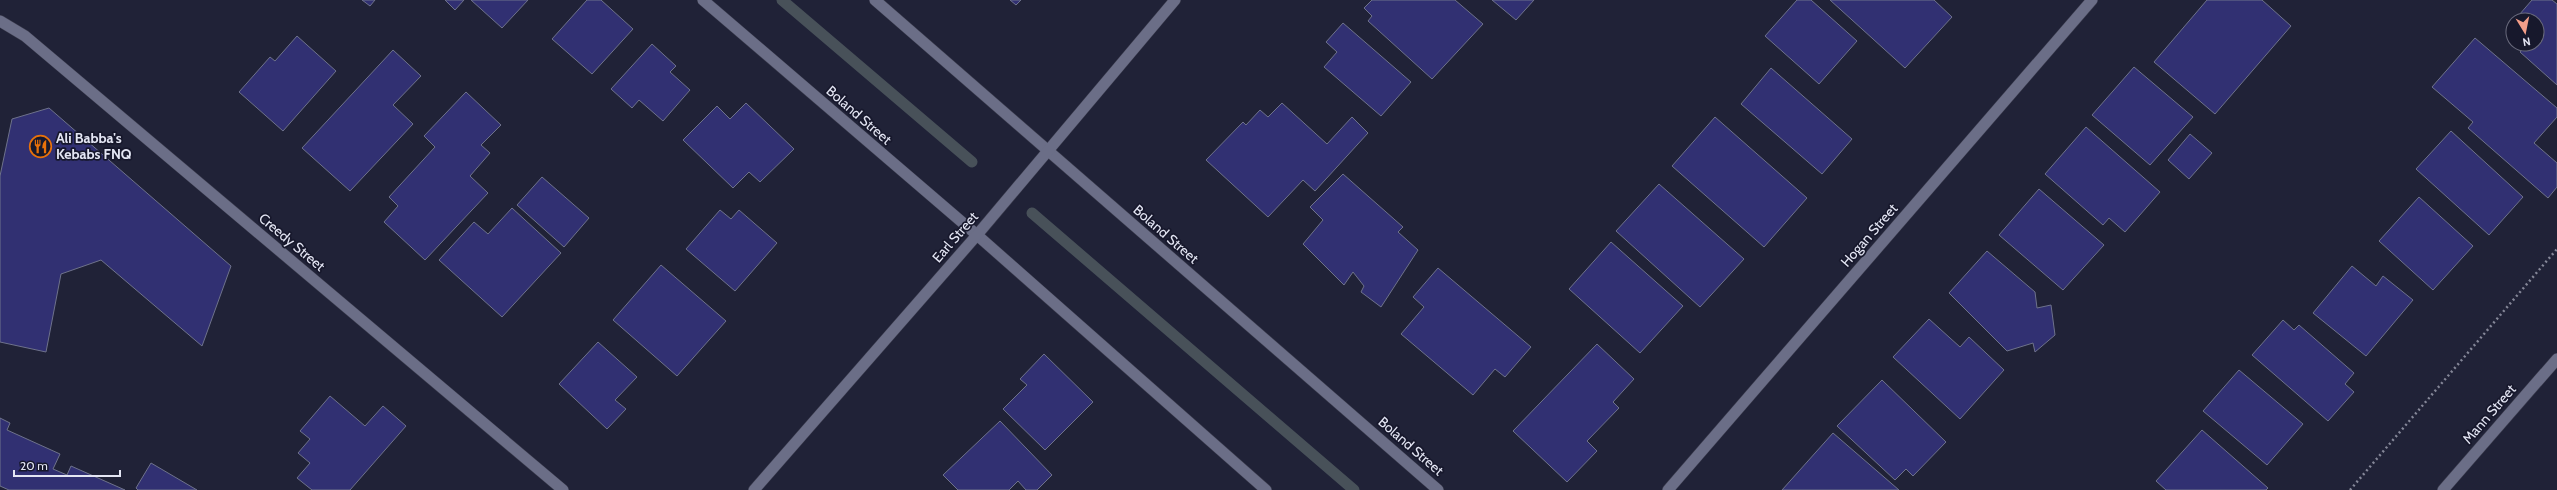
<svg xmlns="http://www.w3.org/2000/svg" width="2557" height="490" font-family="Cabin,sans-serif">
  <style>
    .lines { fill: none; stroke-linecap: round; stroke-linejoin: round }
    .stream { stroke: #485159; stroke-width: 11 }
    .building { fill: #313072; stroke: #6e728b }
    .minor-casing { stroke: #3a3b4c; stroke-width: 12 }
    .path { stroke: #858798; stroke-width: 2.5; stroke-dasharray: 2 3; stroke-linecap: butt }
    .minor { stroke: #6b6e87; stroke-width: 11 }
    .labels { text-anchor: middle; dominant-baseline: central; stroke-width: 3.5; stroke-linejoin: round; paint-order: stroke }
    .street-label { font-size: 14px; fill: #e4e6f4; stroke: #17182c }
    .poi-label { font-size: 14px; font-weight: bold; fill: #e4e6f4; stroke: #17182c; text-anchor: start }
  </style>
  <rect width="100%" height="100%" fill="#202237"/>
  <g class="lines">
    <g class="stream">
      <polyline points="782,0 972,162"/>
      <polyline points="1032,213 1354,490"/>
    </g>
  </g>
  <g class="building">
    <polygon points="362,0 375,0 370,6"/>
    <polygon points="445,0 464,0 455,10"/>
    <polygon points="471,0 528,0 502,28"/>
    <polygon points="587,0 601,0 633,29 592,74 552,39"/>
    <polygon points="1010,0 1021,0 1016,5"/>
    <polygon points="1372,0 1455,0 1483,24 1432,79 1368,21 1372,16 1364,8"/>
    <polygon points="1492,0 1534,0 1516,20"/>
    <polygon points="1797,0 1811,0 1857,41 1819,84 1765,36"/>
    <polygon points="1830,0 1934,0 1952,17 1905,68"/>
    <polygon points="2207,0 2262,0 2291,26 2215,114 2154,62"/>
    <polygon points="2532,0 2552,0 2557,4 2557,85 2520,52 2527,44 2537,44 2537,20 2524,20 2519,15"/>
    <polygon points="1343,23 1411,82 1381,116 1324,67 1337,52 1326,42"/>
    <polygon points="297,36 336,71 283,131 239,92 270,57 275,61"/>
    <polygon points="2475,38 2557,108 2557,117 2534,143 2557,163 2557,187 2548,198 2468,128 2473,122 2432,87"/>
    <polygon points="652,44 676,66 670,72 690,90 663,121 639,100 632,108 611,89"/>
    <polygon points="393,50 421,76 393,105 413,124 350,191 302,148"/>
    <polygon points="2134,67 2193,117 2150,165 2092,115"/>
    <polygon points="1771,68 1852,139 1822,174 1741,104"/>
    <polygon points="466,92 501,125 481,145 490,153 470,176 488,193 425,260 384,222 398,206 389,197 435,147 424,136"/>
    <polygon points="746,103 794,149 760,182 749,172 733,188 683,140 717,106 730,119"/>
    <polygon points="1282,103 1327,144 1352,117 1368,133 1315,191 1303,180 1268,217 1206,160 1243,122 1246,125 1260,110 1268,117"/>
    <polygon points="49,108 231,266 202,346 101,260 61,274 46,352 0,342 0,176 12,119"/>
    <polygon points="1715,117 1807,198 1764,247 1672,166"/>
    <polygon points="2086,127 2160,192 2125,232 2109,218 2103,225 2045,174"/>
    <polygon points="2451,131 2523,197 2489,235 2416,169"/>
    <polygon points="2190,134 2212,153 2189,179 2168,160"/>
    <polygon points="1343,174 1403,227 1398,232 1418,250 1381,307 1361,292 1364,286 1353,272 1344,285 1303,244 1323,220 1310,207"/>
    <polygon points="542,177 589,218 564,247 517,205"/>
    <polygon points="1659,184 1744,259 1700,307 1616,231"/>
    <polygon points="2039,189 2104,245 2063,290 1999,235"/>
    <polygon points="2419,197 2473,246 2433,290 2379,241"/>
    <polygon points="512,208 561,253 502,317 439,260 474,222 488,234"/>
    <polygon points="720,210 731,219 739,210 777,243 735,291 686,249"/>
    <polygon points="1611,242 1683,306 1640,353 1569,289"/>
    <polygon points="1987,251 2035,292 2037,308 2051,305 2055,335 2035,352 2033,343 2007,351 1949,293"/>
    <polygon points="661,265 726,321 677,376 613,320"/>
    <polygon points="2352,266 2376,286 2383,276 2413,300 2366,356 2313,313"/>
    <polygon points="1438,268 1531,347 1505,377 1495,369 1473,395 1401,334 1424,307 1413,297"/>
    <polygon points="1929,319 1960,347 1969,337 2004,370 1960,419 1893,357"/>
    <polygon points="2283,320 2294,330 2299,325 2354,373 2345,384 2354,392 2328,421 2252,355"/>
    <polygon points="598,342 637,377 615,400 626,409 607,429 559,384"/>
    <polygon points="1597,344 1634,379 1613,402 1619,408 1587,441 1597,451 1567,482 1513,431"/>
    <polygon points="1044,354 1093,402 1045,450 1003,409 1027,385 1020,379"/>
    <polygon points="2239,370 2303,424 2267,465 2203,411"/>
    <polygon points="1882,380 1946,442 1913,476 1906,469 1895,480 1837,426"/>
    <polygon points="330,396 365,426 383,406 406,426 350,490 312,490 297,478 310,463 298,453 310,439 300,431"/>
    <polygon points="0,418 10,423 7,430 60,454 53,469 67,475 71,466 125,490 9,490 0,486"/>
    <polygon points="1000,421 1052,475 1037,490 1026,490 1018,481 1009,490 958,490 943,475"/>
    <polygon points="2202,430 2268,488 2266,490 2166,490 2156,481"/>
    <polygon points="1833,433 1899,490 1782,490"/>
    <polygon points="151,463 197,490 138,490 136,488"/>
  </g>
  <g class="lines">
    <defs>
      <g id="minor">
        <polyline points="703,0 977,235 1266,490"/>
        <polyline points="875,0 1438,490"/>
        <polyline points="0,21 25,36 563,490"/>
        <polyline points="754,490 977,235 1175,0"/>
        <polyline points="1668,490 2092,0"/>
        <polyline points="2443,490 2557,359"/>
      </g>
    </defs>
    <use href="#minor" class="minor-casing"/>
    <polyline class="path" points="2350,490 2557,249"/>
    <use href="#minor" class="minor"/>
  </g>
  <defs>
    <symbol id="restaurant-ring" viewBox="-11 -11 22 22"><circle r="9.5" fill="#17182c" stroke="#e8710a" stroke-width="1.5"/><path d="M-5-6h1v4h1v-4h1v4h1v-4h1v5L-1.5 .5V6h-2V.5L-5-1ZM5-6V6H3V1.5H1.5Q1.5-4 5-6Z" fill="#e8710a"/></symbol>
  </defs>
  <g fill-rule="evenodd">
    <use href="#restaurant-ring" x="28" y="134" width="25" height="25"/>
  </g>
  <g class="labels">
    <g class="street-label">
      <text transform="translate(859 115) rotate(41)">Boland Street</text>
      <text transform="translate(1166 234) rotate(41)">Boland Street</text>
      <text transform="translate(1869 235) rotate(-49)">Hogan Street</text>
      <text transform="translate(955 237) rotate(-49)">Earl Street</text>
      <text transform="translate(292 242) rotate(40)">Creedy Street</text>
      <text transform="translate(2489 414) rotate(-49)">Mann Street</text>
      <text transform="translate(1411 446) rotate(41)">Boland Street</text>
    </g>
    <g class="poi-label">
      <text x="56" y="138">Ali Babba's<tspan x="56" dy="16">Kebabs FNQ</tspan></text>
    </g>
  </g>
  <g transform="translate(2525 32) rotate(170)"><circle r="19" fill="#17182c" stroke="#696a7c"/>
  <path d="M0-3L7 15L0 10L-7 15Z" fill="#f49e89"/>
  <text y="-6" font-size="11" font-weight="bold" text-anchor="middle" fill="#e4e6f4">N</text>
  </g>
  <path d="M14 470v6h106v-6" fill="none" stroke="#e4e6f4" stroke-width="2"/>
  <text x="20" y="470" font-size="12" fill="#e4e6f4" stroke="#17182c" stroke-width="3" paint-order="stroke">20 m</text>
</svg>
